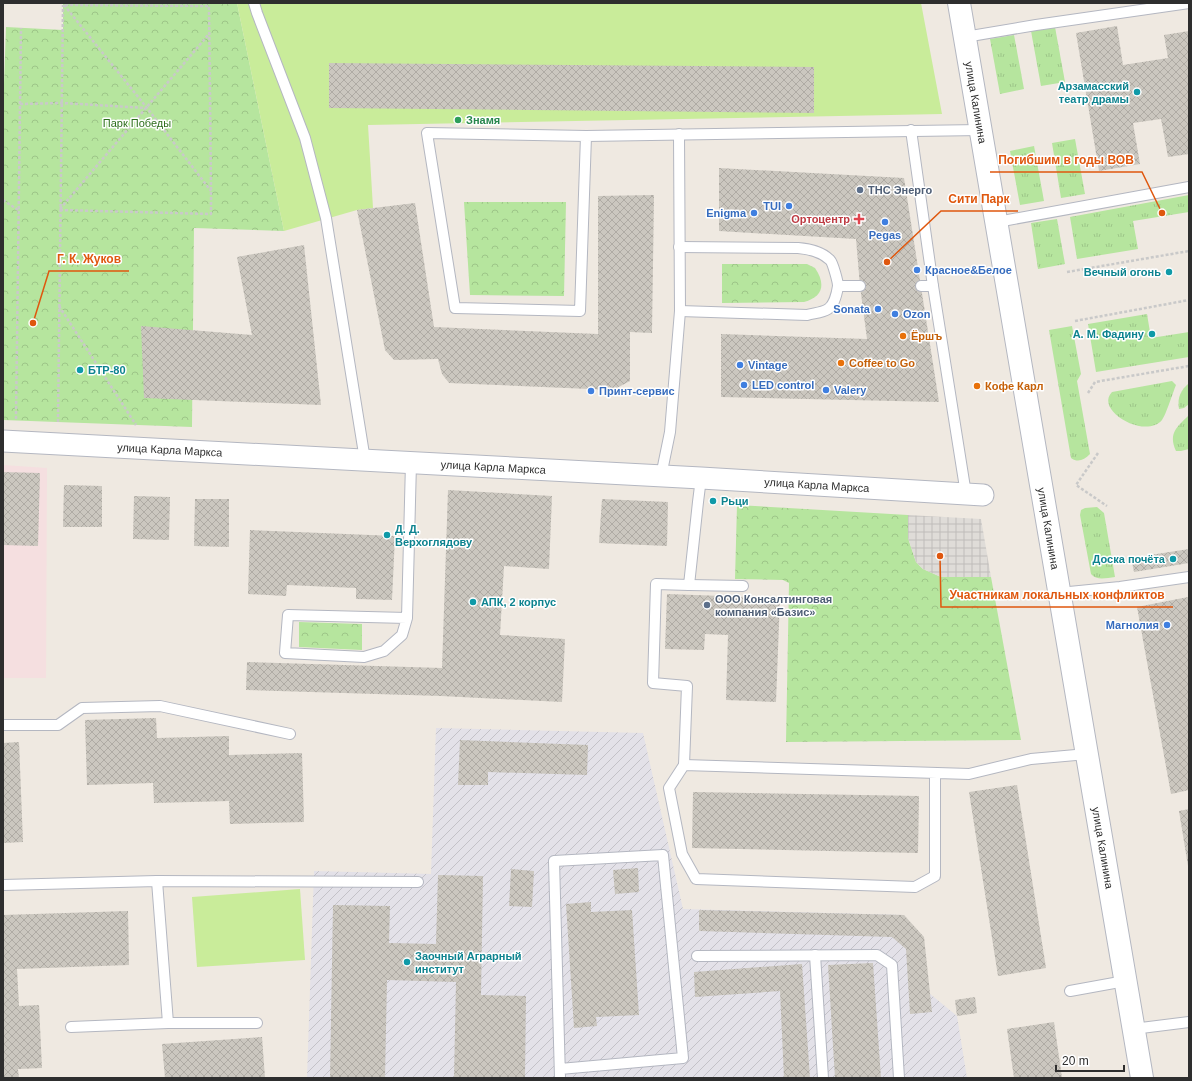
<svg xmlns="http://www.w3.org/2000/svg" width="1192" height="1081" font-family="Arial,sans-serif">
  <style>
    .industrial { fill: url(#industrial-furrows) }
    .medical { fill: #f5dfe0 }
    .grass { fill: url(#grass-tufts) }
    .forest { fill: url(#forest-crowns) }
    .pitch { fill: #c9ec9a }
    .plaza { fill: url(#plaza-grid) }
    .building { fill: url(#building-cross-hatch) }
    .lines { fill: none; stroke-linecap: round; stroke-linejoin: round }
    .lane-casing { stroke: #b4b7c1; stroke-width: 12 }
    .street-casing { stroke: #b4b7c1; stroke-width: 23 }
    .secondary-casing { stroke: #b4b7c1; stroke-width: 24 }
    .path { stroke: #c9c9c9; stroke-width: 2.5; stroke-dasharray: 3 2; stroke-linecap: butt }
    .lane { stroke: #fff; stroke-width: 10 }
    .street { stroke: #fff; stroke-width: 21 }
    .secondary { stroke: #fff; stroke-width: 22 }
    .culture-dot { fill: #0f9aa8; stroke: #fff; stroke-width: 1.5 }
    .leisure-dot { fill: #2e9e5b; stroke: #fff; stroke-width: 1.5 }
    .service-dot { fill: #5c6f8a; stroke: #fff; stroke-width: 1.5 }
    .shop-dot { fill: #3f7fe0; stroke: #fff; stroke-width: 1.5 }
    .health-dot { fill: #e0444e; stroke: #fff; stroke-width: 1.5 }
    .food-dot { fill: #e8710a; stroke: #fff; stroke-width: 1.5 }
    .labels { text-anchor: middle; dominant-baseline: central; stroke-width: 3; stroke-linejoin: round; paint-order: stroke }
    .culture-label { font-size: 11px; font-weight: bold; fill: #0d838f; stroke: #fff; text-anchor: start }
    .street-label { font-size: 11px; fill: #2e2e2e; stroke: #fff }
    .leisure-label { font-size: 11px; font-weight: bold; fill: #27864d; stroke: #fff; text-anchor: start }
    .park-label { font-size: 11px; fill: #2c6e1b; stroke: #fff }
    .service-label { font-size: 11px; font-weight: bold; fill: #4e5e75; stroke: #fff; text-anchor: start }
    .shop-label { font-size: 11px; font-weight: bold; fill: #366cbe; stroke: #fff; text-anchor: start }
    .health-label { font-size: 11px; font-weight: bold; fill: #be3a42; stroke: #fff; text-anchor: end }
    .food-label { font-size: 11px; font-weight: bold; fill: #c56008; stroke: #fff; text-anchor: start }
    .leader { fill: none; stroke: #df570e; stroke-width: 1.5 }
    .callout-dot { fill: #df570e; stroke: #fff; stroke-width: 1.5 }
    .callout-label { font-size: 12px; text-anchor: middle; font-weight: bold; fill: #df570e; stroke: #fff; stroke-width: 3; stroke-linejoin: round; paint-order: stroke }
  </style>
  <defs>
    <pattern id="industrial-furrows" width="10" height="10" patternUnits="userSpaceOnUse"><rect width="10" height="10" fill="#e3e1e8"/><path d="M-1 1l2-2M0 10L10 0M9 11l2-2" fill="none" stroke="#c3c1c7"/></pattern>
    <pattern id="grass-tufts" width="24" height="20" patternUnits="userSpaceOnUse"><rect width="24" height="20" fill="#b6e59e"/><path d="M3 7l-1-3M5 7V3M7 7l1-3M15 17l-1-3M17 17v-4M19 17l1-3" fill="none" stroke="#9dc588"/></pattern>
    <pattern id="forest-crowns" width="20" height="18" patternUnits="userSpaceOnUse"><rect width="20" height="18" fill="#b6e59e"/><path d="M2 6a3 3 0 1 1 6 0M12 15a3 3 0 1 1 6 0" fill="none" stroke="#9dc588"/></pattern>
    <pattern id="plaza-grid" width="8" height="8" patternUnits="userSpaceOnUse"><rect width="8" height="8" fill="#dfdcd8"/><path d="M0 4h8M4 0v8" fill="none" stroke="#c0bdba"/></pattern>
    <pattern id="building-cross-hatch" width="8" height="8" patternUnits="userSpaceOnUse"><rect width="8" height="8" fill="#cbc7bf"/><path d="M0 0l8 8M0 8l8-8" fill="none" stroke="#afaba4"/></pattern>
  </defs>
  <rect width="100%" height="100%" fill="#efe9e1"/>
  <polygon class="industrial" points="436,728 643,733 683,909 904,915 929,993 957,1016 967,1078 307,1078 314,871 431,874"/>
  <polygon class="medical" points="3,465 47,468 46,678 3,678"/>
  <g class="grass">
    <polygon points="1055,27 1065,82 1041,86 1031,31"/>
    <polygon points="1014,35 1024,89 1000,94 990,39"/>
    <polygon points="1075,139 1085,194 1061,198 1052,143"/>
    <polygon points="1034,146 1044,201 1020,205 1010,151"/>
    <polygon points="1189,195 1189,212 1133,221 1138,249 1077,259 1070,217"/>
    <polygon points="1057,219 1065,264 1038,269 1031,223"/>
    <polygon points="1147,314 1151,338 1189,332 1189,357 1096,372 1088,324"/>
    <path d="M 1072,326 L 1081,374 L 1077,381 L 1090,454 C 1084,460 1078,463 1071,458 L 1049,330 Z"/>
    <path d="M 1172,381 L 1176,385 C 1173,392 1166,415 1162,420 C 1145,440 1094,410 1112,392 Z"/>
    <path d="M 1189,383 L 1189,404 L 1184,408 L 1179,409 C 1177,397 1181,390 1189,383 Z"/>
    <path d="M 1189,415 L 1189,449 L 1181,451 L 1176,451 C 1168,433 1177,427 1189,415 Z"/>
    <path d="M 1097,507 L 1104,513 L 1115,577 C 1106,578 1097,581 1091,574 L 1080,515 L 1081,510 L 1085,508 Z"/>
  </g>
  <g class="forest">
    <polygon points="63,3 237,3 284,231 194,228 192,427 3,420 3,113 6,27 63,30"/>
    <polygon points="464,202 566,202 564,296 470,295"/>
    <path d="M 722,264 L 807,264 L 815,268 C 826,284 823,297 804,302 L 722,303 Z"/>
    <polygon points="737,505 908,515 908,538 916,562 923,569 941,577 991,577 1021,740 786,742 789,583 783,580 735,579"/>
    <polygon points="299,622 362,624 362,650 299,647"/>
  </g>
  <g class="pitch">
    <polygon points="237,3 921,3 942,114 368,125 373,208 357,210 284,231"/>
    <polygon points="300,889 305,960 197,967 192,897"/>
  </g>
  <polygon class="plaza" points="908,515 981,519 991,577 941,577 923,569 916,562 908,538"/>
  <g class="building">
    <polygon points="1117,26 1123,65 1168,58 1164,35 1189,31 1189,154 1168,157 1161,119 1133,123 1140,164 1099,171 1076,33"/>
    <polygon points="329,63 814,67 814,113 329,108"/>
    <polygon points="719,168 904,178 939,402 721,397 721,334 867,339 860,286 856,239 719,231"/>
    <polygon points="654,195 652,333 630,332 630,381 613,390 449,383 442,374 438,359 394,360 385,350 357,210 415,203 434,327 598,334 598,196"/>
    <polygon points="304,245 321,405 144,398 141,326 252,335 237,257"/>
    <polygon points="3,472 40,473 38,546 3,545"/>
    <polygon points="64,485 102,486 102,527 63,527"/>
    <polygon points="448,490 552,496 549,569 504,566 500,635 565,639 562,702 441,696 246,690 247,662 442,668"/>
    <polygon points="134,496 170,497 169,540 133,539"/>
    <polygon points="195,499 229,499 229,547 194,546"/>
    <polygon points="602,499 668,502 667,546 599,543"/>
    <polygon points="250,530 395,536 392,600 356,599 356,588 287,585 286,596 248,594"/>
    <polygon points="1189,549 1189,563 1134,572 1131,558"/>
    <polygon points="667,594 780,598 776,702 726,700 728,635 705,634 704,650 665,649"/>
    <polygon points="1188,597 1189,604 1189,790 1171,794 1137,607"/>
    <polygon points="156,718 157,738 229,736 229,755 302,753 304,822 230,824 229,801 154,803 153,783 87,785 85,720"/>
    <polygon points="460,740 588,745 587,775 488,772 488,785 458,785"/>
    <polygon points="19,742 23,842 3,843 3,743"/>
    <polygon points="1017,785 1046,968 998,976 969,792"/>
    <polygon points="693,792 919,796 918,853 692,848"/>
    <polygon points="1189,809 1189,866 1188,866 1179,811"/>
    <polygon points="638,868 639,892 615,894 613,870"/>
    <polygon points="511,869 534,871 532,907 509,906"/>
    <polygon points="438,875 483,876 481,995 526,996 525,1078 454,1078 456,982 387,980 385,1078 330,1078 333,905 390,906 389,943 436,944"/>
    <polygon points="591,902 591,912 632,910 639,1015 596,1017 597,1026 574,1028 566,904"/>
    <polygon points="699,910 904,915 924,937 932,1012 910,1014 906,949 892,937 699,931"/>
    <polygon points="128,911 129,965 17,969 19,1006 39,1005 42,1068 18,1069 19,1078 3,1078 3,915"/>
    <polygon points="873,963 881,1078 835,1078 828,965"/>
    <polygon points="802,964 810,1078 784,1078 780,991 695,997 694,972"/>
    <polygon points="975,997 977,1013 957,1016 955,1000"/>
    <polygon points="1054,1022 1062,1078 1014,1078 1007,1029"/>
    <polygon points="262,1037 265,1078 165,1078 162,1044"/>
  </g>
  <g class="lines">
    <defs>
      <g id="lane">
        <polyline points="254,3 257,13 305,138 326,218 365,460"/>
        <polyline points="965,37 1036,25 1189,3"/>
        <polyline points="911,130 933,286 966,494"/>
        <polyline points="586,136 580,311 455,308 427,133 586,136 981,130"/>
        <polyline points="997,222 1189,187"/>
        <path d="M 679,247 L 798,248 C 809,249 821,251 830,260 C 833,263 838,282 838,286 C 837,293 834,305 828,309 C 822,313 813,313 807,315 L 680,311"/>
        <polyline points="838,286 860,286"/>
        <polyline points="921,286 933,286"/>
        <polyline points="661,476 670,432 680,311 679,134"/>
        <polyline points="689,585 743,586"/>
        <polyline points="1059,593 1120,587 1189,577"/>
        <polyline points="407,618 402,635 384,651 364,657 285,653 288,615 407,618 411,463"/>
        <polyline points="3,725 58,725 82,708 160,706 290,734"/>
        <polyline points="684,765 687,686 653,683 656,584 689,585 698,502 701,478"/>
        <polyline points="935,773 935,876 915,887 696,879 682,854 669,788 684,765 969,774 1031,759 1087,754"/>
        <polyline points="157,881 168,1023"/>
        <polyline points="3,885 157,881 418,882"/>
        <polyline points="815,955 823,1078"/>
        <polyline points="697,956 877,955 892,965 899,1078"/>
        <polyline points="1070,991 1125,981"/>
        <polyline points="71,1027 168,1023 257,1023"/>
        <polyline points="1133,1029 1189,1022"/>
        <polyline points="560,1069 683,1058 663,855 554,861 560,1078"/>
      </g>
      <g id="street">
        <path id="s1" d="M 3,441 L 701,478 L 983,495"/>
      </g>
      <g id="secondary">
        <path id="s2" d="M 959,3 L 1142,1078"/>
      </g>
    </defs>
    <use href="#lane" class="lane-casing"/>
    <use href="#street" class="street-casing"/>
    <use href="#secondary" class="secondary-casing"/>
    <g class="path">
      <polyline points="64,5 147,108 211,191"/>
      <polyline points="20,104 62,103 146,108"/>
      <polyline points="3,200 18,210"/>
      <polyline points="60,209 209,34"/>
      <polyline points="60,210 211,214 211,191 209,6 63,5"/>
      <polyline points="1067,272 1189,251"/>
      <polyline points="59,306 136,425"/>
      <polyline points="1075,321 1189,300"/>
      <polyline points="1088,393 1095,382 1189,366"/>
      <polyline points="16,419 21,28"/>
      <polyline points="58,422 63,5"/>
      <polyline points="1098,453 1076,485 1107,506"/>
    </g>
    <use href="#lane" class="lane"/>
    <use href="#street" class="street"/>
    <use href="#secondary" class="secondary"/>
  </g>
  <g class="culture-dot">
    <circle cx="1137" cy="92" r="4"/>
    <circle cx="1169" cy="272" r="4"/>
    <circle cx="1152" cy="334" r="4"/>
    <circle cx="80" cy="370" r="4"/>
    <circle cx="713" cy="501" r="4"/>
    <circle cx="387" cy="535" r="4"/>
    <circle cx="1173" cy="559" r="4"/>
    <circle cx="473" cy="602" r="4"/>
    <circle cx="407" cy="962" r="4"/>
  </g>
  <circle class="leisure-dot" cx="458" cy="120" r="4"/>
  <g class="service-dot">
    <circle cx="860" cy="190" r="4"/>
    <circle cx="707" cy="605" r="4"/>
  </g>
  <g class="shop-dot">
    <circle cx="789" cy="206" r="4"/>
    <circle cx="754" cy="213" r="4"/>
    <circle cx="885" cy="222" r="4"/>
    <circle cx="917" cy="270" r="4"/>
    <circle cx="878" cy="309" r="4"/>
    <circle cx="895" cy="314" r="4"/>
    <circle cx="740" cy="365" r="4"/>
    <circle cx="744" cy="385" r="4"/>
    <circle cx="826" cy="390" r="4"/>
    <circle cx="591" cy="391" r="4"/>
    <circle cx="1167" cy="625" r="4"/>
  </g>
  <path class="health-dot" d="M857 213h4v4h4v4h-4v4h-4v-4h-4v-4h4z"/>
  <g class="food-dot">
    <circle cx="903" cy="336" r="4"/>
    <circle cx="841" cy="363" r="4"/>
    <circle cx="977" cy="386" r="4"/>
  </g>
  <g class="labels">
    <g class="culture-label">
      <text x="1129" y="86" text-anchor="end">Арзамасский<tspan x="1129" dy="13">театр драмы</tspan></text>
      <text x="1161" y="272" text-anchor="end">Вечный огонь</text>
      <text x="1144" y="334" text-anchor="end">А. М. Фадину</text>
      <text x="88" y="370">БТР-80</text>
      <text x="721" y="501">Рьци</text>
      <text x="395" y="529">Д. Д.<tspan x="395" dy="13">Верхоглядову</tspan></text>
      <text x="1165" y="559" text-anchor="end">Доска почёта</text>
      <text x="481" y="602">АПК, 2 корпус</text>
      <text x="415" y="956">Заочный Аграрный<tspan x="415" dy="13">институт</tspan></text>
    </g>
    <g class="street-label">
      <text stroke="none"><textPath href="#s2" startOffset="101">улица Калинина</textPath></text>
      <text stroke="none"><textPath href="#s1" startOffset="167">улица Карла Маркса</textPath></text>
      <text stroke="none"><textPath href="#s1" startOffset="491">улица Карла Маркса</textPath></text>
      <text stroke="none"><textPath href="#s1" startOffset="815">улица Карла Маркса</textPath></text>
      <text stroke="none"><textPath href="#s2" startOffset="533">улица Калинина</textPath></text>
      <text stroke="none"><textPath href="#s2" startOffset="857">улица Калинина</textPath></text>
    </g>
    <g class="leisure-label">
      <text x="466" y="120">Знамя</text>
    </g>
    <g class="park-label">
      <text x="137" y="123">Парк Победы</text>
    </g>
    <g class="service-label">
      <text x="868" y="190">ТНС Энерго</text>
      <text x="715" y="599">ООО Консалтинговая<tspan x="715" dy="13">компания «Базис»</tspan></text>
    </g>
    <g class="shop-label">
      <text x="781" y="206" text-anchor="end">TUI</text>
      <text x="746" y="213" text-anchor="end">Enigma</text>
      <text x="885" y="235" text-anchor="middle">Pegas</text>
      <text x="925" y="270">Красное&amp;Белое</text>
      <text x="870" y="309" text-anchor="end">Sonata</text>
      <text x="903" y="314">Ozon</text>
      <text x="748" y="365">Vintage</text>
      <text x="752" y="385">LED control</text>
      <text x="834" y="390">Valery</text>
      <text x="599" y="391">Принт-сервис</text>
      <text x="1159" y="625" text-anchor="end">Магнолия</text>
    </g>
    <g class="health-label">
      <text x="850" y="219">Ортоцентр</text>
    </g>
    <g class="food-label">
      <text x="911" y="336">Ёршъ</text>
      <text x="849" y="363">Coffee to Go</text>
      <text x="985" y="386">Кофе Карл</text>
    </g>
  </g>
  <path class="leader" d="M1162 213L1142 172H990M887 262L941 211H1018M33 323L49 271H129M940 556L941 607H1173"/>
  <g class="callout-dot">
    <circle cx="1162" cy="213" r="4"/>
    <circle cx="887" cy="262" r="4"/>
    <circle cx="33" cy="323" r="4"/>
    <circle cx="940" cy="556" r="4"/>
  </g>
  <g class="callout-label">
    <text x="1066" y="164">Погибшим в годы ВОВ</text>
    <text x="979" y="203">Сити Парк</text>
    <text x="89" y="263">Г. К. Жуков</text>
    <text x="1057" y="599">Участникам локальных конфликтов</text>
  </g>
  <rect width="1192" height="1081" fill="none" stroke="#2e2e2e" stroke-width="8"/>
  <path d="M1056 1065v6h68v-6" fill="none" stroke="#2e2e2e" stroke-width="2"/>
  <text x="1062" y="1065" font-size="12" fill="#2e2e2e" stroke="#ffffff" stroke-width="3" paint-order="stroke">20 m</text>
</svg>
